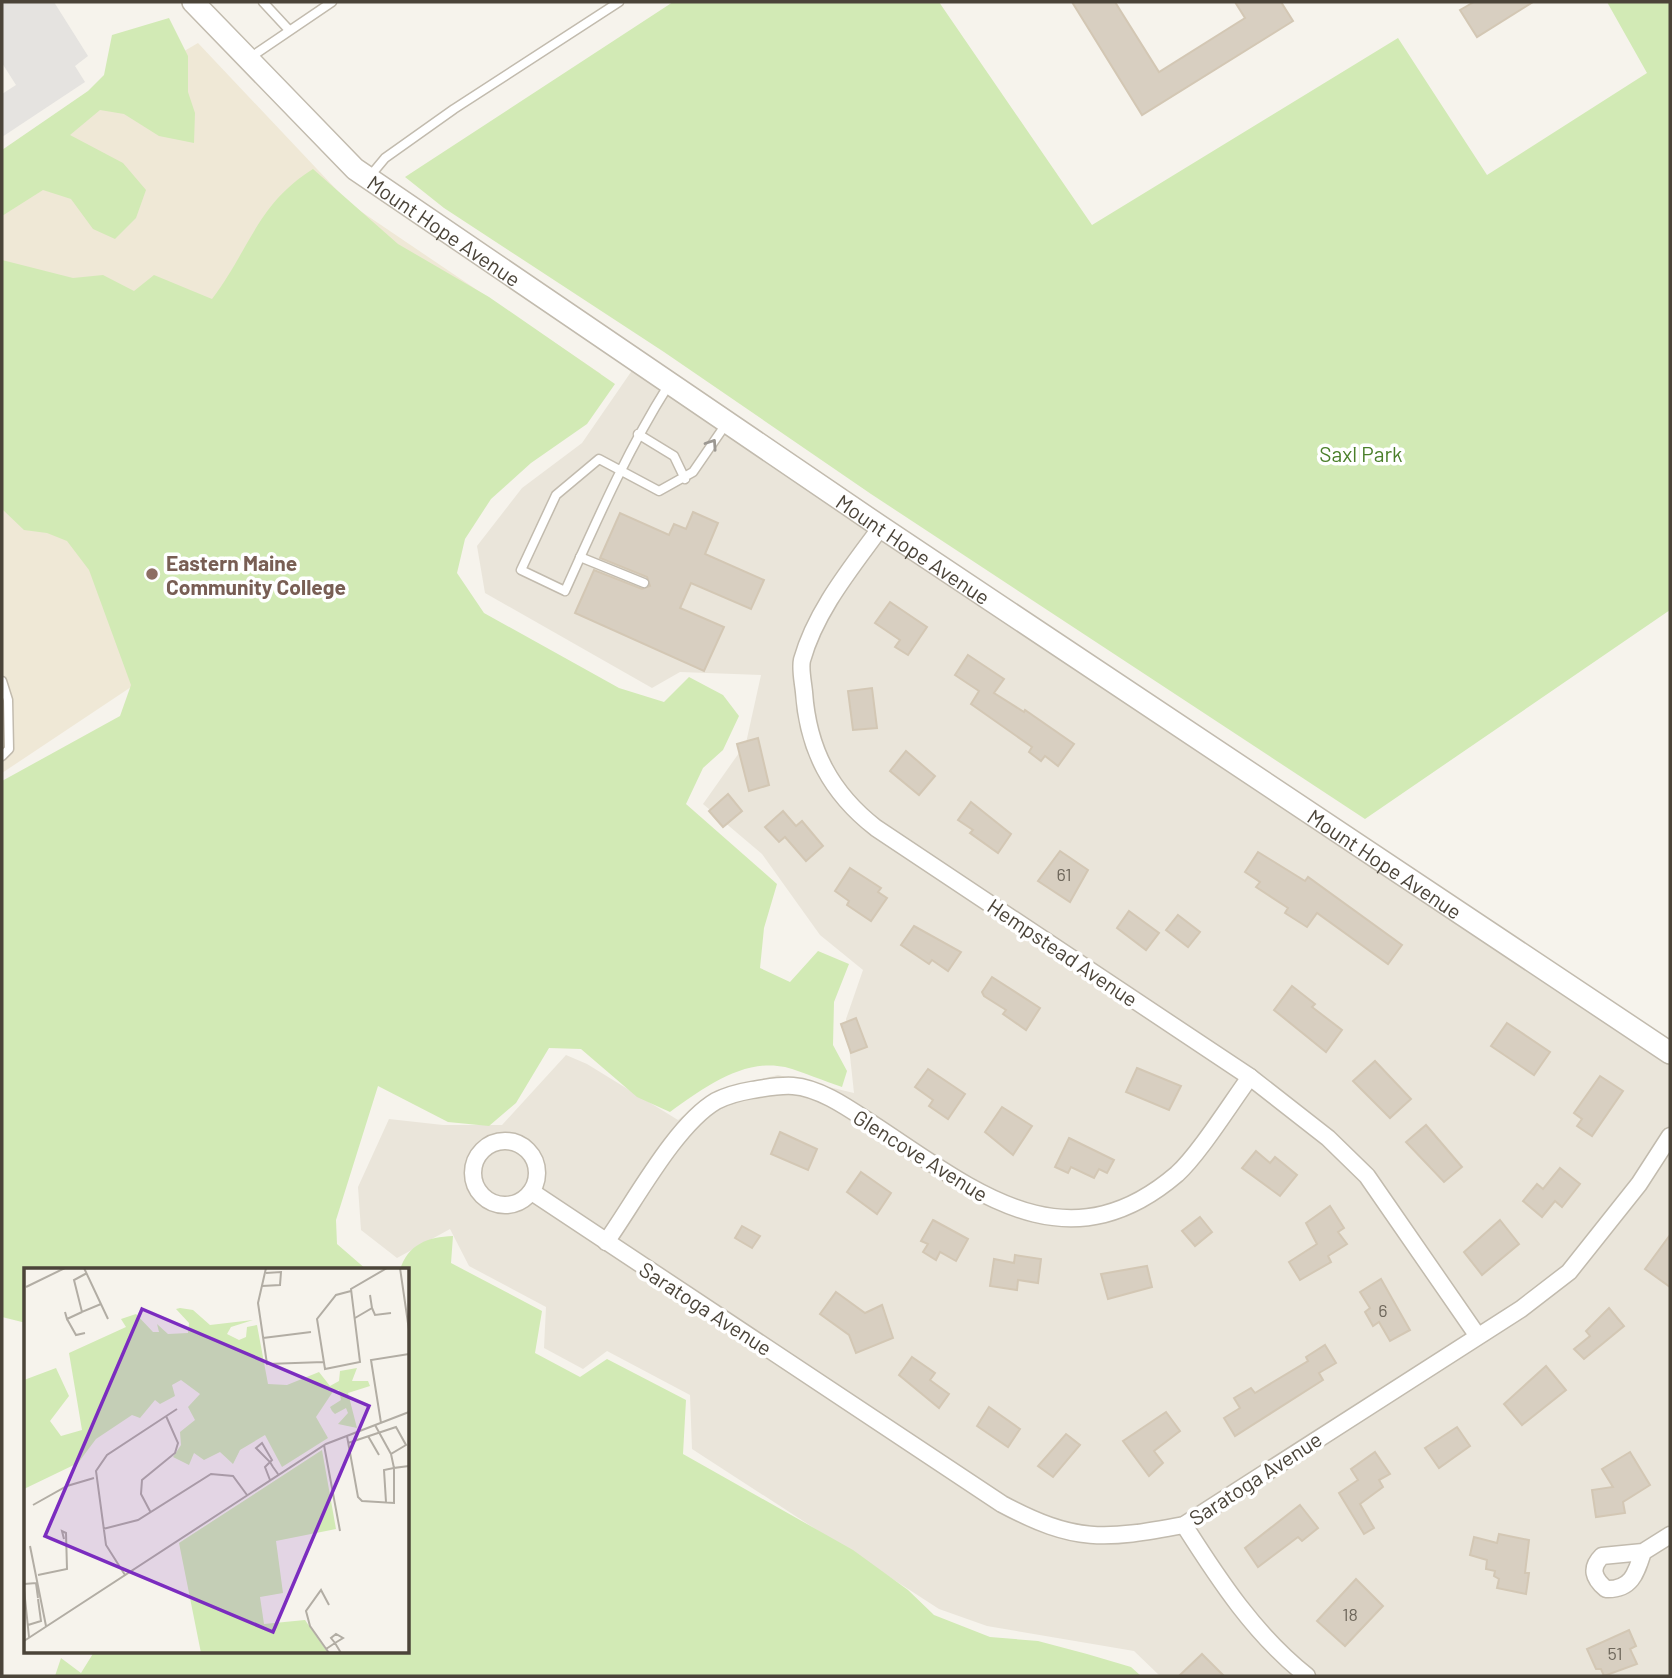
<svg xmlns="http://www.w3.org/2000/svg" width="1672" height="1678" font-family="Barlow,sans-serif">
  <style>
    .residential { fill: #eae5da }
    .education { fill: #efe8d6 }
    .green { fill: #d2eab5 }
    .parking { fill: #e5e3e0 }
    .building { fill: #d8cfc1; stroke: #d3c7b4; stroke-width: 2 }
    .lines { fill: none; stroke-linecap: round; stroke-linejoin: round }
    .service-casing { stroke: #c2bbae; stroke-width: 11 }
    .minor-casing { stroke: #c2bbae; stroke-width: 19 }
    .tertiary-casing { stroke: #c2bbae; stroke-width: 24 }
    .service { stroke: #fff; stroke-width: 8 }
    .minor { stroke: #fff; stroke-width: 16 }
    .tertiary { stroke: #fff; stroke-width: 21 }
    .oneway { stroke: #9c9892 }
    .education-dot { fill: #8d6e63; stroke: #fff; stroke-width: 2.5 }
    .labels { text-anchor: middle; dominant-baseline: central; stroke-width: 7; stroke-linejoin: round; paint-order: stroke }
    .number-label { font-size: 18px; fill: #6e675b }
    .street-label { font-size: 21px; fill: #4b4439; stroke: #fff }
    .park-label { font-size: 21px; fill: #4a7f2a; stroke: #fff }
    .education-label { font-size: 21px; font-weight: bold; fill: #785e54; stroke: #fff; text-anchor: start }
    .inset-road { fill: none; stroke: #b2ada4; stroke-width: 2 }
    .view { fill: #7b2cbf; fill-opacity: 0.15; stroke: #7b2cbf; stroke-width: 3.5 }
    .inset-edge { fill: none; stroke: #4b4439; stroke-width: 3.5 }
  </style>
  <rect width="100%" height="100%" fill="#f6f3ec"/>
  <polygon class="residential" points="633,369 1670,1064 1670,1676 1160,1676 1134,1651 987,1626 939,1609 692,1449 690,1395 607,1351 583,1369 544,1348 546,1307 469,1266 450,1229 397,1258 361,1230 358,1187 389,1119 443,1125 502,1125 566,1055 587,1064 678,1120 716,1090 778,1075 854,1093 846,1019 863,970 820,935 762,854 703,804 746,743 761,675 680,672 652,688 485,593 477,546 522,488 582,443"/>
  <polygon class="education" points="198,43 350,204 601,374 2,773 2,158"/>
  <g class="green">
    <polygon points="673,2 939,2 1092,225 1398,38 1487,175 1647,73 1607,2 1670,2 1670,610 1365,819 871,494 664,352 444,208 405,177"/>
    <polygon points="169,18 188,56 188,92 195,113 194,143 159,136 124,114 100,110 70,135 123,163 146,190 136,218 115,239 93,229 71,199 43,190 2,216 2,150 88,91 104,75 112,35"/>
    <path d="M 313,169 L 398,244 L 489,297 L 615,384 L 587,424 L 531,463 L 491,499 L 465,539 L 457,573 L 484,613 L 619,688 L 664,702 L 689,677 L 723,695 L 739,716 L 723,750 L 703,768 L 686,804 L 777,884 L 764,928 L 760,968 L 790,982 L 818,951 L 849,964 L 834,1002 L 833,1045 L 847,1071 L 842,1087 C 823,1081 804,1072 785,1067 C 743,1058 702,1089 670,1112 L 637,1097 L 581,1049 L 549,1048 L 516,1103 L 489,1126 L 448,1122 L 378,1086 L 336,1220 L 337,1244 L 367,1270 L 26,1270 L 26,1323 L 2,1317 L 2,781 L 120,716 L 131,685 L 89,570 L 67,541 L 47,533 L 24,530 L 2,509 L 2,260 L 73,278 L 103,275 L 134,291 L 154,275 L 212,299 C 250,249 257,204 313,169 Z"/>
    <path d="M 453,1236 L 451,1263 L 542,1311 L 535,1353 L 580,1377 L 607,1359 L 686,1400 L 683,1454 L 853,1550 L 908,1590 L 934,1615 L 990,1637 L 1038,1641 L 1087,1654 L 1131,1667 L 1141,1676 L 55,1676 L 61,1658 L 81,1673 L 94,1652 L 408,1652 L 408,1270 L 400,1270 C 408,1244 428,1237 453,1236 Z"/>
  </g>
  <polygon class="parking" points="2,2 54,2 88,56 75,66 85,82 2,137 2,94 16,85 2,63"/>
  <g class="building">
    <polygon points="1072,2 1115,2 1159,72 1245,18 1235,2 1281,2 1293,21 1142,115"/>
    <polygon points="1474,2 1533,2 1477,37 1460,10"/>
    <polygon points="693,512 718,523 705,554 764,580 751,609 691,583 680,608 724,627 704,671 575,613 594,570 642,589 650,586 647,577 600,558 620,513 669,535 674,524 686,529"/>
    <polygon points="890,602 927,627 908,655 895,647 900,640 875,623"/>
    <polygon points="968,655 1004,679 994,693 1024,712 1025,710 1074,744 1058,766 1045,756 1041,761 1029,752 1032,747 971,704 979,691 955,675"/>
    <polygon points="872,688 877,728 853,730 848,691"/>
    <polygon points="758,738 769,785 749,791 737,744"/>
    <polygon points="906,751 935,776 919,795 890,771"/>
    <polygon points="728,794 742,811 723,827 709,811"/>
    <polygon points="971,802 1011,834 998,853 970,833 973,830 958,820"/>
    <polygon points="783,811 796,826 802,821 823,846 806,861 785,837 779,842 765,827"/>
    <polygon points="1060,851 1088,870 1070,902 1038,881"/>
    <polygon points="1258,852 1305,881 1308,877 1402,945 1388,964 1317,913 1307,927 1285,913 1288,908 1256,887 1260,882 1245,872"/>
    <polygon points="850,868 881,888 878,892 887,898 871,921 847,905 849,901 835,891"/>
    <polygon points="1129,911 1159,933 1146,950 1117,928"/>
    <polygon points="1178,915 1200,932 1188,947 1166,930"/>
    <polygon points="914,926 961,952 948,971 932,960 929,964 901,945"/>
    <polygon points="992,977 1040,1008 1026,1030 1003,1014 1006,1010 984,996 982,992"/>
    <polygon points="1292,986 1315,1004 1312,1007 1342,1030 1326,1052 1274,1010"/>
    <polygon points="856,1018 867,1047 851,1053 841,1024"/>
    <polygon points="1507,1023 1550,1052 1534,1075 1491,1046"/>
    <polygon points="1375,1061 1411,1099 1390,1118 1353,1081"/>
    <polygon points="1137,1068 1181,1086 1169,1110 1126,1092"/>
    <polygon points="928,1069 965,1094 948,1119 929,1106 933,1100 915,1087"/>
    <polygon points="1600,1076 1623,1091 1592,1136 1577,1126 1582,1119 1574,1113"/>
    <polygon points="1002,1107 1032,1126 1013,1155 985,1132"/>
    <polygon points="1426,1125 1462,1167 1444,1182 1406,1142"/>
    <polygon points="780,1132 817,1149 808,1170 771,1154"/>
    <polygon points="1069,1138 1114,1160 1107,1173 1099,1169 1094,1178 1071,1167 1068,1173 1055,1167"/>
    <polygon points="1256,1151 1270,1163 1275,1157 1297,1175 1280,1196 1242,1168"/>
    <polygon points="1560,1168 1580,1184 1562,1207 1555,1201 1542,1217 1523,1201 1537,1184 1543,1189"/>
    <polygon points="861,1172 891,1193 877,1214 847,1192"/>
    <polygon points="1330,1206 1344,1228 1338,1232 1347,1244 1328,1256 1331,1262 1300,1280 1289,1262 1317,1244 1306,1223"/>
    <polygon points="1200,1217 1212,1232 1195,1246 1182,1231"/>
    <polygon points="933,1220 968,1239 956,1261 940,1252 936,1260 923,1252 928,1244 921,1241"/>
    <polygon points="1500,1220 1519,1244 1482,1275 1464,1252"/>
    <polygon points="742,1226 760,1236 752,1248 735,1238"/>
    <polygon points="1670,1235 1670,1287 1645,1269"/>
    <polygon points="1015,1255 1041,1259 1038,1283 1018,1280 1017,1290 990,1286 994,1259 1014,1263"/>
    <polygon points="1147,1266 1152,1287 1108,1299 1101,1274"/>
    <polygon points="1381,1279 1410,1330 1390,1341 1379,1322 1373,1326 1365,1312 1370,1308 1360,1292"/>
    <polygon points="836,1292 865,1313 882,1305 893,1338 856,1353 849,1335 820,1314"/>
    <polygon points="1609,1308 1624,1326 1584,1359 1574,1349 1590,1336 1586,1331"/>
    <polygon points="1325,1345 1336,1363 1319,1373 1323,1380 1235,1436 1224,1418 1240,1408 1234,1398 1251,1388 1255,1393 1308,1361 1306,1357"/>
    <polygon points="912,1357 935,1373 930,1380 949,1394 939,1408 899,1375"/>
    <polygon points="1546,1366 1566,1390 1522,1425 1504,1404"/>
    <polygon points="989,1407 1020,1429 1008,1447 977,1426"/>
    <polygon points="1166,1412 1180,1431 1154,1451 1163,1463 1149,1476 1123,1441"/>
    <polygon points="1457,1427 1470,1446 1439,1468 1425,1448"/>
    <polygon points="1066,1434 1080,1445 1053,1477 1038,1466"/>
    <polygon points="1375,1452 1390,1474 1379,1480 1383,1487 1360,1504 1374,1528 1364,1534 1339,1493 1358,1480 1351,1469"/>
    <polygon points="1630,1452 1650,1485 1623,1502 1625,1513 1596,1517 1592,1490 1613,1487 1602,1469"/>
    <polygon points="1300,1505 1318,1528 1302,1541 1298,1537 1258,1567 1245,1548"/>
    <polygon points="1499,1534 1529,1540 1525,1573 1529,1573 1526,1594 1497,1588 1499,1579 1494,1576 1495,1571 1486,1569 1487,1560 1470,1555 1474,1537 1497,1543"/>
    <polygon points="1356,1579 1383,1606 1345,1646 1317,1621"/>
    <polygon points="1629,1630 1636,1646 1630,1649 1637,1664 1604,1676 1601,1669 1596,1669 1587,1649"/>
    <polygon points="1202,1654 1224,1676 1179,1676"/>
  </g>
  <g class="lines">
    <defs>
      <g id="service">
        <polyline points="263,2 289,30"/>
        <polyline points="248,59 332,2"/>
        <polyline points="370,176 385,158 454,109 619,2"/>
        <path d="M 668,386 C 627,451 597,520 565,591 L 521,570 L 556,495 L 599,459 L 659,491 L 693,472 L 726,424"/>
        <polyline points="638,434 674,456 685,479"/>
        <polyline points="580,557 644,583"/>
        <polyline points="2,681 8,700 9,749 2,756"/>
      </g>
      <g id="minor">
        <path d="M 881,527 C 852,567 816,610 802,660 C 800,669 803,682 804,692 C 808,750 831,793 876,828 L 1250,1077 L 1328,1138 L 1367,1176 L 1477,1335"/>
        <circle cx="505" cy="1173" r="32"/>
        <path d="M 532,1192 L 1002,1504 C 1075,1543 1104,1540 1184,1525 L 1521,1309 L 1569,1272 L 1639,1184 L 1670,1136"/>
        <path d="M 606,1242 C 634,1203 675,1125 716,1101 C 726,1096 740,1092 752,1090 C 765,1088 779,1085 793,1086 C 821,1088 851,1110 874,1125 C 972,1189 1065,1270 1177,1174 C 1199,1154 1231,1103 1250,1077"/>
        <path d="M 1184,1525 C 1219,1580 1255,1635 1307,1676"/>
        <path d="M 1643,1552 C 1636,1574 1631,1590 1606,1589 C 1593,1578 1590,1568 1602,1556 L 1643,1552 L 1670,1535"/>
      </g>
      <g id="tertiary">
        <path id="s1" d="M 193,2 L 355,169 L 881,527 L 1670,1053"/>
      </g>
    </defs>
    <use href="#service" class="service-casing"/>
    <use href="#minor" class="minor-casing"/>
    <use href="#tertiary" class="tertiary-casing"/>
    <use href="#service" class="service"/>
    <use href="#minor" class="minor"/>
    <use href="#tertiary" class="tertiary"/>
  </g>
  <defs><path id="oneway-chevron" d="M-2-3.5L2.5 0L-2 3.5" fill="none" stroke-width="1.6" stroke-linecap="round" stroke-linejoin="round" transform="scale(1.75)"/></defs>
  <use class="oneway" href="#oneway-chevron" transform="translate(712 444) rotate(-56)"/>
  <circle class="education-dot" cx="152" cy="574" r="7"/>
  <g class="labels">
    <g class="number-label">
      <text x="1064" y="874">61</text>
      <text x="1383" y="1310">6</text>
      <text x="1350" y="1614">18</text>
      <text x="1615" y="1653">51</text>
    </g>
    <g class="street-label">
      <text stroke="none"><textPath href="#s1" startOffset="341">Mount Hope Avenue</textPath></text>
      <text stroke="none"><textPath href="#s1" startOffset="908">Mount Hope Avenue</textPath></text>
      <text stroke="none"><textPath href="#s1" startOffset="1475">Mount Hope Avenue</textPath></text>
      <text transform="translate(1063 952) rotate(34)">Hempstead Avenue</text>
      <text transform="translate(921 1155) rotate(32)">Glencove Avenue</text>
      <text transform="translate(706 1308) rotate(33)">Saratoga Avenue</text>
      <text transform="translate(1255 1478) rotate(-33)">Saratoga Avenue</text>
    </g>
    <g class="park-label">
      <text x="1361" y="453">Saxl Park</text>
    </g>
    <g class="education-label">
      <text x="166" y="562">Eastern Maine<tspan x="166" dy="24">Community College</tspan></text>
    </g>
  </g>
  <g transform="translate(24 1268)">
    <rect width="385" height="385" fill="#f6f3ec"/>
    <path d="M 156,40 L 169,42 L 186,57 L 229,52 L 207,59 L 203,66 L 215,72 L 222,69 L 223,59 L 233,57 L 244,116 L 263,117 L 295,104 L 306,118 L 315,113 L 316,103 L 333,100 L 328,113 L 344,113 L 346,118 L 324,125 L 333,160 L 314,156 L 324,145 L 322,140 L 311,146 L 308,143 L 306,139 L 317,132 L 315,122 L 310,122 L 292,149 L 304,170 L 258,199 L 241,167 L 216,182 L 209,196 L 196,184 L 180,192 L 170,185 L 165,197 L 149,189 L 157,177 L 156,164 L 171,152 L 164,139 L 176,126 L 157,112 L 148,117 L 151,128 L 136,136 L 131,132 L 116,150 L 108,147 L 72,171 L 54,195 L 0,221 L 0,112 L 32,100 L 45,128 L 26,153 L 37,168 L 58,162 L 45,85 L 102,59 L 97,51 L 112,46 L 129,64 L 135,64 L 133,56 L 144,66 L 164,65 L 165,55 L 152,41 ZM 298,182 L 312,261 L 252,273 L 259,325 L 236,329 L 240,356 L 281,352 L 304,385 L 177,385 L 155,275 Z" fill="#d2eab5"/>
    <path class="inset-road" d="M 60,0 L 84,51M 242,0 L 234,35 L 243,96 L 300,94M 376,0 L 385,62M 63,5 L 50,12 L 58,44 L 77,36M 238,18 L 256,17 L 257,4 L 242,5M 2,19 L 41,0M 327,23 L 312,27 L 293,51 L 301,101 L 336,94 L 327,21 L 363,0M 348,40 L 351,47 L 367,45M 41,44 L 43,51 L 58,44M 331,50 L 348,40 L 346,27M 43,51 L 52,67 L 61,65M 239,70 L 287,64M 357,155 L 347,92 L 385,86M 351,157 L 367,186M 323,168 L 334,229 L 338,233 L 370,235 L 370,200 L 385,198M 344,168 L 355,187M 324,175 L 372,159 L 382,177 L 367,186 L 370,200 L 360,202 L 362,234M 300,177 L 316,263M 246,212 L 241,199 L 248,192 L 238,175 L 232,180 L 246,194 L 249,199 L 254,206M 9,237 L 43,218 L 70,210M 127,245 L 117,226 L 118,212 L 151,185 L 154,175 L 142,148M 79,261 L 114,252 L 187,206 L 209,208 L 223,227M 6,278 L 22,358M 14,307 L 43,301 L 42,265 L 38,263 L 40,271M 101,307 L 82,277 L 72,203 L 83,187 L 153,141M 0,316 L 12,315 L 14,330M 0,321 L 5,369M 305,337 L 297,322 L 282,343 L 286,358 L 305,385M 4,357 L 17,353 L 14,331M 0,373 L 302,176 L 385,144M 302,381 L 311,375 L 319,370 L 312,366 L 307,370 L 311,375 L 317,385"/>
    <path class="view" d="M 118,41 L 345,138 L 249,364 L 21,268 Z"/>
    <rect width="385" height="385" class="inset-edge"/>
  </g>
  <rect width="1672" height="1678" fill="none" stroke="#4b4439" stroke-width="7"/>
</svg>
